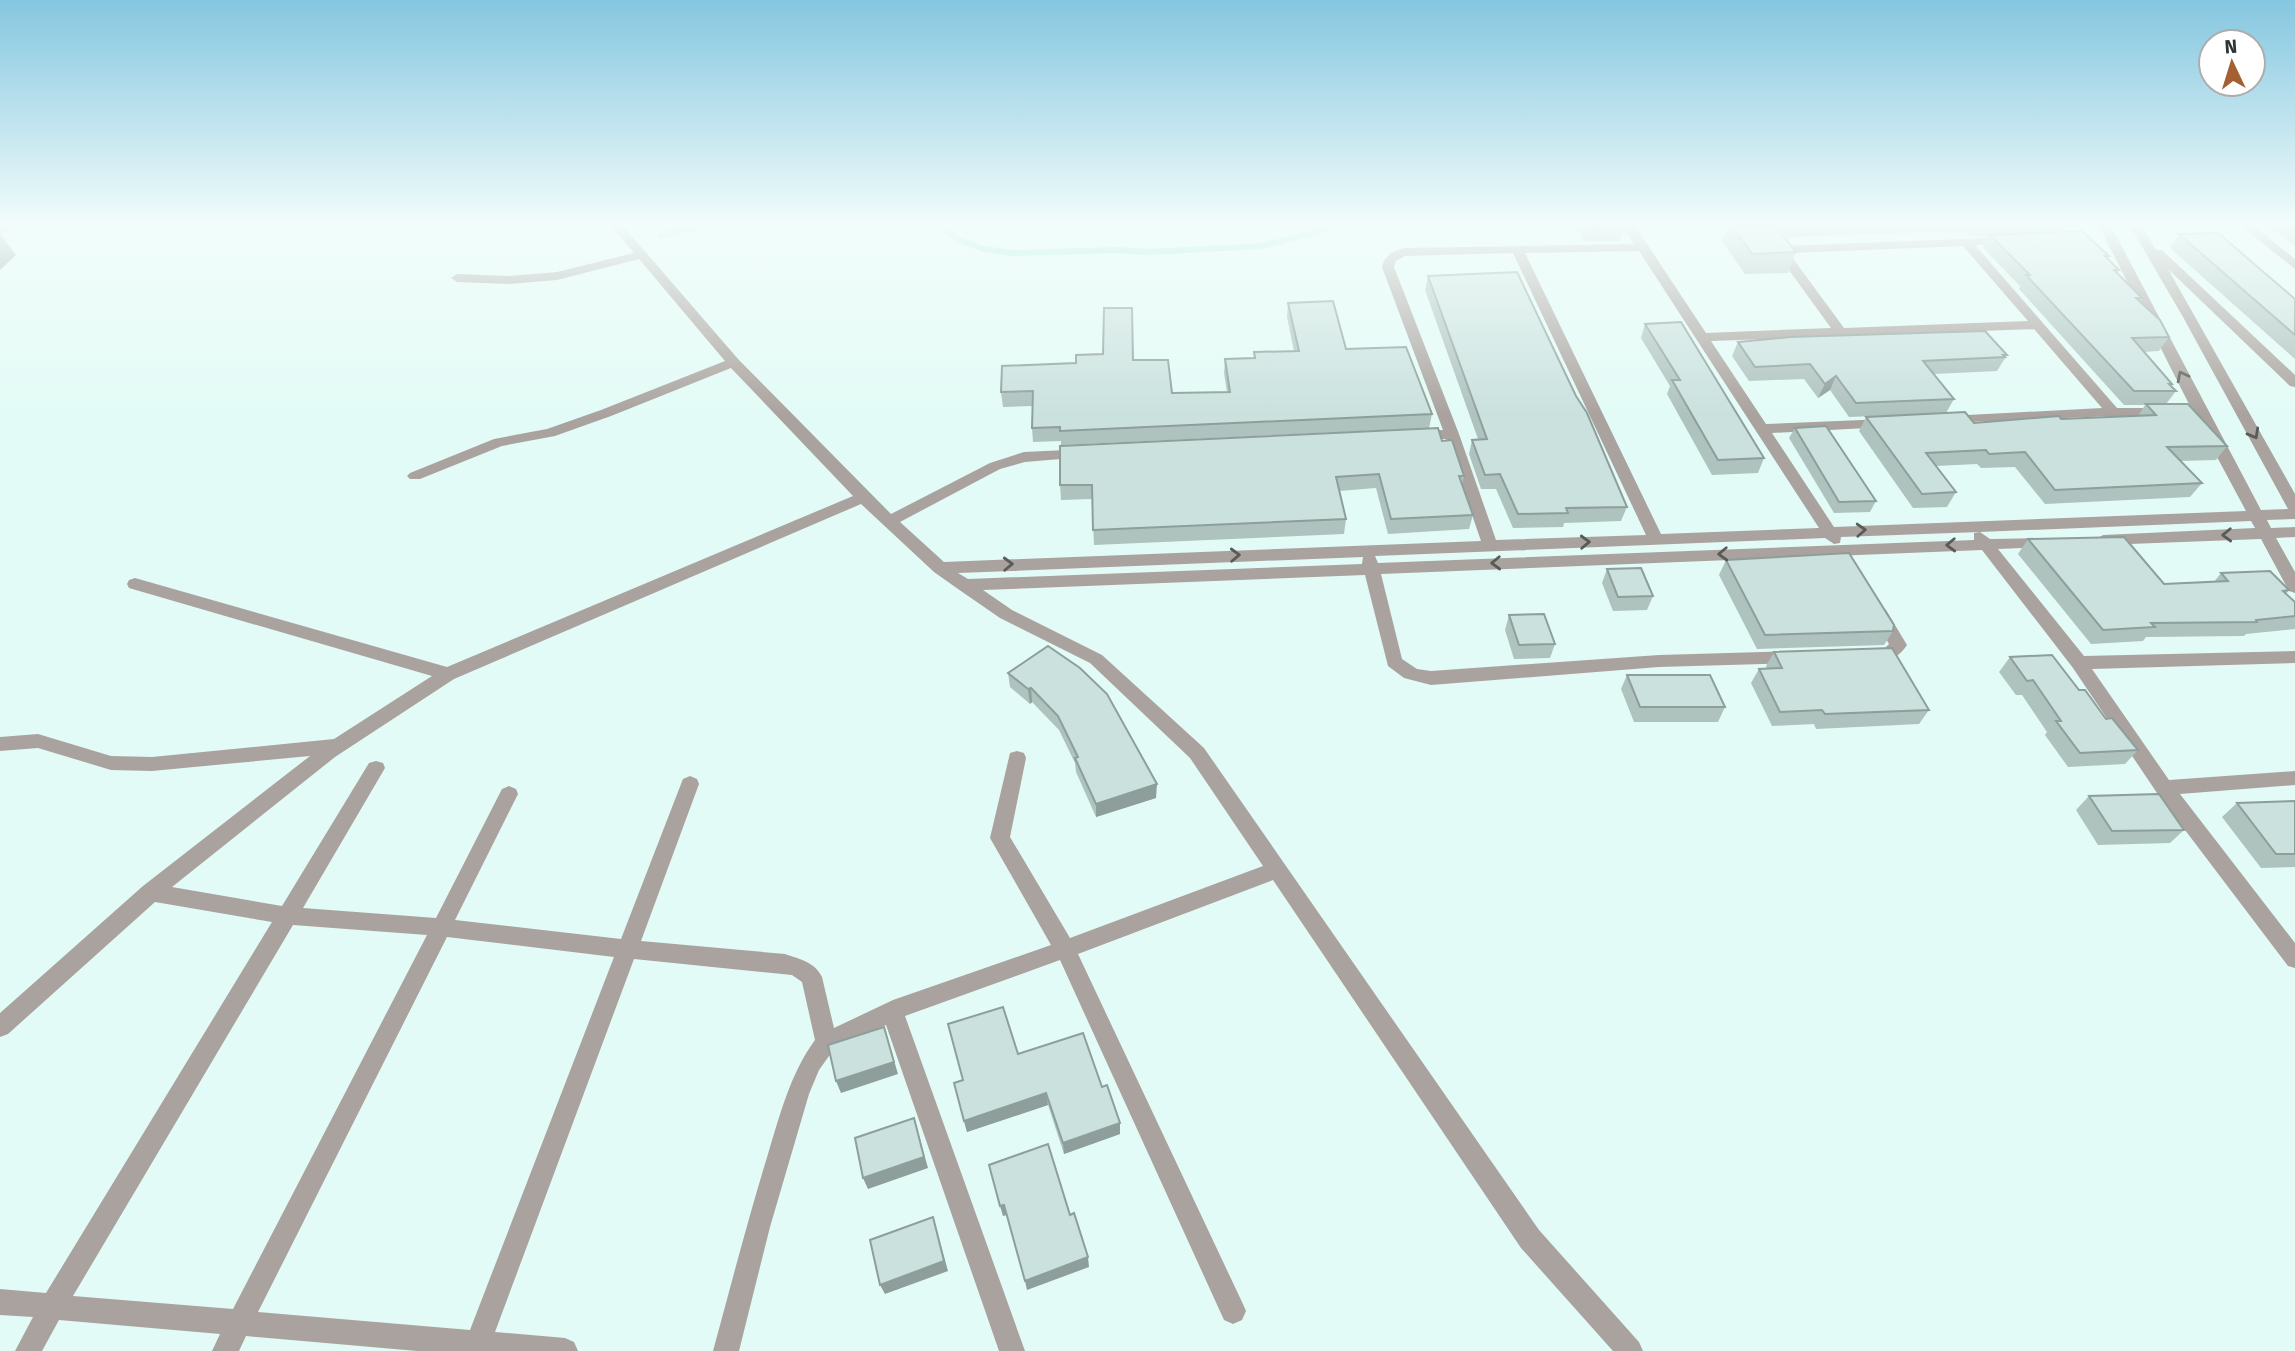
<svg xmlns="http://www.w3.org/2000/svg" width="2295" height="1351" font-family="'Fira Sans',sans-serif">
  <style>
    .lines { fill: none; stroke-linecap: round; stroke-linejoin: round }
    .stream { stroke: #90e1d3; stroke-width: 6 }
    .minor { fill: #aaa29e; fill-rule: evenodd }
    .wall { fill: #aec2be }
    .shaded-wall { fill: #8d9e9b }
    .building { fill: #cae1dd; stroke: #8d9e9b; stroke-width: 2 }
    .oneway { stroke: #585b58 }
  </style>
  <rect width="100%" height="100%" fill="#e3fbf6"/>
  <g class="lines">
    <g class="stream">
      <polyline points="939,226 959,240 984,249 1012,253 1117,250 1149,252 1262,246 1338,226"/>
      <polyline points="661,235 705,226"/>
    </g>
    <g class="minor">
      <polygon points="0,226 15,226 0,234"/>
      <path d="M 611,226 L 623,226 L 738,359 L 891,514 L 990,463 L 1024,452 L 1089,449 L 1091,452 L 1084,457 L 1025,462 L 1000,469 L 900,522 L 944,562 L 1481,541 L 1446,439 L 1416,439 L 1409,435 L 1416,431 L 1443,430 L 1382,267 C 1385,255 1393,251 1404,248 L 1634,244 L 1623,226 L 1635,226 L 1706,333 L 1831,328 L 1757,226 L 1769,226 L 1784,246 L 2012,237 L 2014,240 L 2008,244 L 1975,245 L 2117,408 L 2191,408 L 2099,226 L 2111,226 L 2261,510 L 2288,509 L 2183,317 L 2130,226 L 2142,226 L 2156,250 L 2162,250 L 2295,375 L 2295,387 L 2290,386 L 2168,269 L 2295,494 L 2295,519 L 2267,520 L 2271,528 L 2295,527 L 2295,537 L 2276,538 L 2295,572 L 2295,593 L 2289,591 L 2261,539 L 2103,545 L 2095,540 L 2103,535 L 2255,528 L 2251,521 L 1980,532 L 1990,539 L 2053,538 L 2055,542 L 2053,546 L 2047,547 L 1998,549 L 2084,656 L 2295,651 L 2295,663 L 2092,669 L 2169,780 L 2295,771 L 2295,785 L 2180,794 L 2295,943 L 2295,968 L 2288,966 L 2157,793 L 2073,668 L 1982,550 L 1381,574 L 1402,659 L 1417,669 L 1431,671 L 1659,655 L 1794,651 L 1800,653 L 1803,657 L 1800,661 L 1794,663 L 1659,667 L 1431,685 L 1404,678 L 1388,666 L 1365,575 L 983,590 L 1012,610 L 1102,655 L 1204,748 L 1539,1230 L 1639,1342 L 1643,1351 L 1613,1351 L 1521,1248 L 1273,880 L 1078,954 L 1242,1302 L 1246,1311 L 1242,1320 L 1233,1324 L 1224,1320 L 1060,960 L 905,1016 L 1025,1351 L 999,1351 L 886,1025 L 834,1049 L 819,1070 L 809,1094 L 770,1227 L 739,1351 L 713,1351 C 731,1285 748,1219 768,1154 C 780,1115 790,1074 815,1040 L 802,982 L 792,975 L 634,959 L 495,1332 L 565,1338 L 574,1342 L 578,1351 L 417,1351 L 246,1336 L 239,1351 L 212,1351 L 220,1334 L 59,1320 L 42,1351 L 15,1351 L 33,1317 L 0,1315 L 0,1289 L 46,1293 L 272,922 L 155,902 L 8,1034 L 0,1037 L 0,1013 L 143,886 L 310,756 L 152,771 L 111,770 L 38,748 L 0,751 L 0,737 L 38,734 L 111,756 L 152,757 L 334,739 L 432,676 L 129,588 L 127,584 L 129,580 L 135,578 L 447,667 L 853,496 L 731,368 L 611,416 L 555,436 L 502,446 L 420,479 L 410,479 L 407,476 L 410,473 L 494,439 L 547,429 L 601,410 L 725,361 L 639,259 L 557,280 L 509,284 L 457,282 L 451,278 L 457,274 L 509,276 L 557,272 L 634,253 ZM 1963,246 L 2028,321 L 1844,328 L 1789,253 ZM 1639,251 L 1819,528 L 1661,534 L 1525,253 ZM 1513,253 L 1646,535 L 1496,540 L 1459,434 L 1394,267 L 1396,261 L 1405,256 ZM 2034,329 L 2102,408 L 1949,416 L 1944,417 L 1942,420 L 1944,423 L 2113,416 L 2195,416 L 2246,511 L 1834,527 L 1772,433 L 1886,427 L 1893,423 L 1886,419 L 1766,424 L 1711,341 ZM 861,504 L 934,572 L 958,589 L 1000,618 L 1090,663 L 1190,758 L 1263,866 L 1070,938 L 1010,837 L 1026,758 L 1024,753 L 1017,751 L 1010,753 L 990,838 L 1051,945 L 893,1000 L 834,1028 L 822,977 C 815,962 799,959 785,954 L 641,941 L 699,784 L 697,779 L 690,776 L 683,779 L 681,784 L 621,939 L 455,920 L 518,794 L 516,789 L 509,786 L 502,789 L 436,918 L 303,908 L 385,768 L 383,763 L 376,761 L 369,763 L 282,906 L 172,887 L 335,757 L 454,679 ZM 1980,532 L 1974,533 L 1974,540 L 1378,563 L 1375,556 L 1825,538 L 1834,544 L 1840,543 L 1841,537 ZM 1363,557 L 1362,564 L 968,579 L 958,573 ZM 293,925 L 427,935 L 233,1309 L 73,1296 ZM 447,937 L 614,957 L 470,1330 L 258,1312 Z"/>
      <polygon points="2241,226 2254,226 2295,259 2295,269"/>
      <path d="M 1880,608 L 1886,610 L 1907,645 C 1897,661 1882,664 1865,658 L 1862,654 L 1865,650 L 1885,648 L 1889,644 L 1872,614 Z"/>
    </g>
  </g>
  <g class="wall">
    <polygon points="1576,226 1623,226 1624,227 1620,241 1584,241"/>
    <polygon points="1728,226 1776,226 1796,252 1788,273 1745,274 1722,241"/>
    <polygon points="1779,226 2065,226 2062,232 2109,256 2107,258 2119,270 2117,273 2142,298 2140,302 2169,337 2159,351 2143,352 2172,384 2171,386 2176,391 2166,404 2227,446 2216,460 2180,461 2202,483 2190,497 2045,504 2015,467 1981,468 1977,464 1936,466 1956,492 1947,507 1913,508 1859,431 1866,417 1974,423 2138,416 2145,405 2124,405 2019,289 2020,286 1983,248 1989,236 1971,236 1965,231 1787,237"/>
    <polygon points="2269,226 2295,226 2295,246"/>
    <polygon points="2179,234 2295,299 2295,359 2170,248"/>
    <polygon points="1428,276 1627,507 1621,521 1564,523 1563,527 1513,528 1496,489 1481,489 1469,454 1472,440 1478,439 1425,290"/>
    <polygon points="1288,303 1346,349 1432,414 1429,428 1061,445 1061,441 1033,442 1032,428 1033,406 1003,407 1001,392 1133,360 1172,393 1227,392 1224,373 1225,359 1254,358 1254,352 1294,351 1287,317"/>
    <polygon points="1645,324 1764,458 1758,473 1712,475 1667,394 1670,386 1641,338"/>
    <polygon points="1738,342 2007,355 1997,371 1934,374 1954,399 1946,413 1849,417 1830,390 1818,398 1804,379 1749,381 1732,356"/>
    <polygon points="1795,428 1876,501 1870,512 1834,513 1789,438"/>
    <polygon points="1442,441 1464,476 1462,485 1473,515 1469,529 1388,534 1376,488 1339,491 1346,519 1344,534 1094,545 1092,499 1061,500 1060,485"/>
    <polygon points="2028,539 2164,584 2214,582 2221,573 2289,590 2286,594 2295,602 2295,629 2246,634 2244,636 2146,637 2143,641 2091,644 2018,554"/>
    <polygon points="1726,560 1893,631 1884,645 1757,649 1719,575"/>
    <polygon points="1607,569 1653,596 1647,610 1613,611 1602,583"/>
    <polygon points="1509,615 1555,644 1550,658 1514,659 1505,630"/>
    <polygon points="1048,646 1156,798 1096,817 1076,772 1075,763 1059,730 1032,702 1030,704 1010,687 1008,673"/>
    <polygon points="1774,652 1929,710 1919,724 1816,729 1814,724 1772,726 1751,683 1759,669 1767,669 1766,666"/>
    <polygon points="2010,657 2079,690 2106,719 2138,750 2125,764 2068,767 2045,735 2047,732 2022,695 2016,695 1999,672"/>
    <polygon points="1627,675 1725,707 1718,722 1634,722 1621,689"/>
    <polygon points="2089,796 2184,830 2170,843 2098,845 2076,810"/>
    <polygon points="2295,801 2295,867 2261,868 2222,817 2237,803"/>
    <polygon points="1018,1054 1102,1087 1120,1123 1120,1134 1064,1154 1048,1105 967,1132 954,1083 963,1080"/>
  </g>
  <g class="shaded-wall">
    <polygon points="1,235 16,255 0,270 0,236"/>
    <polygon points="1836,376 1830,390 1818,398 1825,384"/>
    <polygon points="1031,688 1032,702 1030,704 1028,689"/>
    <polygon points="1157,784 1156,798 1096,817 1096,804"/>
    <polygon points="888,1040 898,1074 841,1093 836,1081"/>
    <polygon points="1046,1093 1048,1105 967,1132 964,1121"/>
    <polygon points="914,1118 928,1168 868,1189 863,1178"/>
    <polygon points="1120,1123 1120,1134 1064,1154 1063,1143"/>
    <polygon points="1004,1205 1007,1215 1003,1216 1000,1206"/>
    <polygon points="933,1217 948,1271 885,1294 880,1285"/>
    <polygon points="1088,1257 1089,1267 1027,1290 1025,1281"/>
  </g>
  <g class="building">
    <polygon points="1587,226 1623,226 1624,227 1588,228"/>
    <polygon points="1732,226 1776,226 1796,252 1752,254"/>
    <polygon points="2082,231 2109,256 2105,256 2119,270 2114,270 2142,298 2136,298 2160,320 2169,337 2132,338 2172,384 2169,384 2176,391 2134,391 2026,275 2030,275 1990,235"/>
    <polygon points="2218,233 2295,299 2295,335 2179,234"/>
    <polygon points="1517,272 1576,396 1587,413 1627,507 1566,508 1568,513 1518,514 1500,474 1485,475 1472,440 1487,439 1428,276"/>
    <polygon points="1333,301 1346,349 1406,347 1432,414 1060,431 1060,427 1032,428 1033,391 1001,392 1002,366 1076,363 1076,355 1103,354 1104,308 1132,308 1133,360 1168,360 1172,393 1230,392 1225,359 1255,358 1254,352 1299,351 1288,303"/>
    <polygon points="1681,322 1764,458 1718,460 1672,380 1680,380 1645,324"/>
    <polygon points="1985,331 2007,355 2003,355 2005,357 1923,361 1954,399 1856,403 1836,376 1825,384 1810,364 1755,367 1738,342 1791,337"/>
    <polygon points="2146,404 2188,404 2227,446 2167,447 2202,483 2055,490 2025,452 1989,454 1986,450 1926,453 1956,492 1922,494 1866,417 1965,412 1974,423 2059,416 2061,419 2156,415"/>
    <polygon points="1826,426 1876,501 1839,502 1795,428"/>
    <polygon points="1438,428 1442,441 1452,440 1464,476 1459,476 1473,515 1391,519 1379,474 1336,477 1346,519 1093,530 1092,485 1060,485 1060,446"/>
    <polygon points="2124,537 2164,584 2228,581 2221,573 2270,571 2289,590 2283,591 2295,602 2295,616 2256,620 2257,622 2151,623 2155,627 2103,630 2028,539"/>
    <polygon points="1849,553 1894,625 1893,631 1765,635 1726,560"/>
    <polygon points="1641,568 1653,596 1618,597 1607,569"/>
    <polygon points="1544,614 1555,644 1519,645 1509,615"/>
    <polygon points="1048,646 1080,668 1107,694 1157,784 1096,804 1075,758 1078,757 1058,716 1031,688 1028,689 1008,673"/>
    <polygon points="1892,648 1929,710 1825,714 1822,710 1780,712 1759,669 1782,668 1774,652"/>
    <polygon points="2052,655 2079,690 2085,690 2106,719 2112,718 2138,750 2080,753 2056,721 2061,721 2033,680 2027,681 2010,657"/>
    <polygon points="1627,675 1710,675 1725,707 1640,707"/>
    <polygon points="2159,794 2184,830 2112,831 2089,796"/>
    <polygon points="2295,801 2295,854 2276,854 2237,803"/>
    <polygon points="1003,1007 1018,1054 1083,1033 1102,1087 1107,1085 1120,1123 1063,1143 1046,1093 964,1121 954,1083 963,1080 948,1024"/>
    <polygon points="884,1027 894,1062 836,1081 828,1045"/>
    <polygon points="914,1118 924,1157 863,1178 855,1138"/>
    <polygon points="1048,1144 1070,1215 1074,1213 1088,1257 1025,1281 1004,1205 1000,1206 989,1165"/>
    <polygon points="933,1217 944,1261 880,1285 870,1240"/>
  </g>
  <defs><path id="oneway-chevron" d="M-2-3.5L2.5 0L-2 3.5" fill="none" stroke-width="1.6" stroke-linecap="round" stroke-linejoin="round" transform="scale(1.75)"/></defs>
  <g class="oneway">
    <use href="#oneway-chevron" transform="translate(2182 376) rotate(-117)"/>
    <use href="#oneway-chevron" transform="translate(2254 434) rotate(61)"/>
    <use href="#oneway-chevron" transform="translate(1861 530) rotate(-3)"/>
    <use href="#oneway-chevron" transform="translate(2227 535) rotate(178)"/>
    <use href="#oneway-chevron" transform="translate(1585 542) rotate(-2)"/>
    <use href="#oneway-chevron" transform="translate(1951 545) rotate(178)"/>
    <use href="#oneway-chevron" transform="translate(1723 554) rotate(178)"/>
    <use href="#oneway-chevron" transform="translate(1235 555) rotate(-2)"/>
    <use href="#oneway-chevron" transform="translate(1496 563) rotate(178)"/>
    <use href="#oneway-chevron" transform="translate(1008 564) rotate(-2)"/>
  </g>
  <linearGradient id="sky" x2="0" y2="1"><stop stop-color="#85c6e0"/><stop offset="0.54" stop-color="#f2fdfb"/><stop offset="1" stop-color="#f2fdfb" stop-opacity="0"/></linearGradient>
  <rect width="2295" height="415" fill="url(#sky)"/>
  <g transform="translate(2232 63) rotate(356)"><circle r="33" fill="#ffffff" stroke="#abaead" stroke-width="2"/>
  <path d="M0-5L12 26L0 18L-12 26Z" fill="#a46031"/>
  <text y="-10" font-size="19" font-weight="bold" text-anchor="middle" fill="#2c3533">N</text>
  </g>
</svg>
